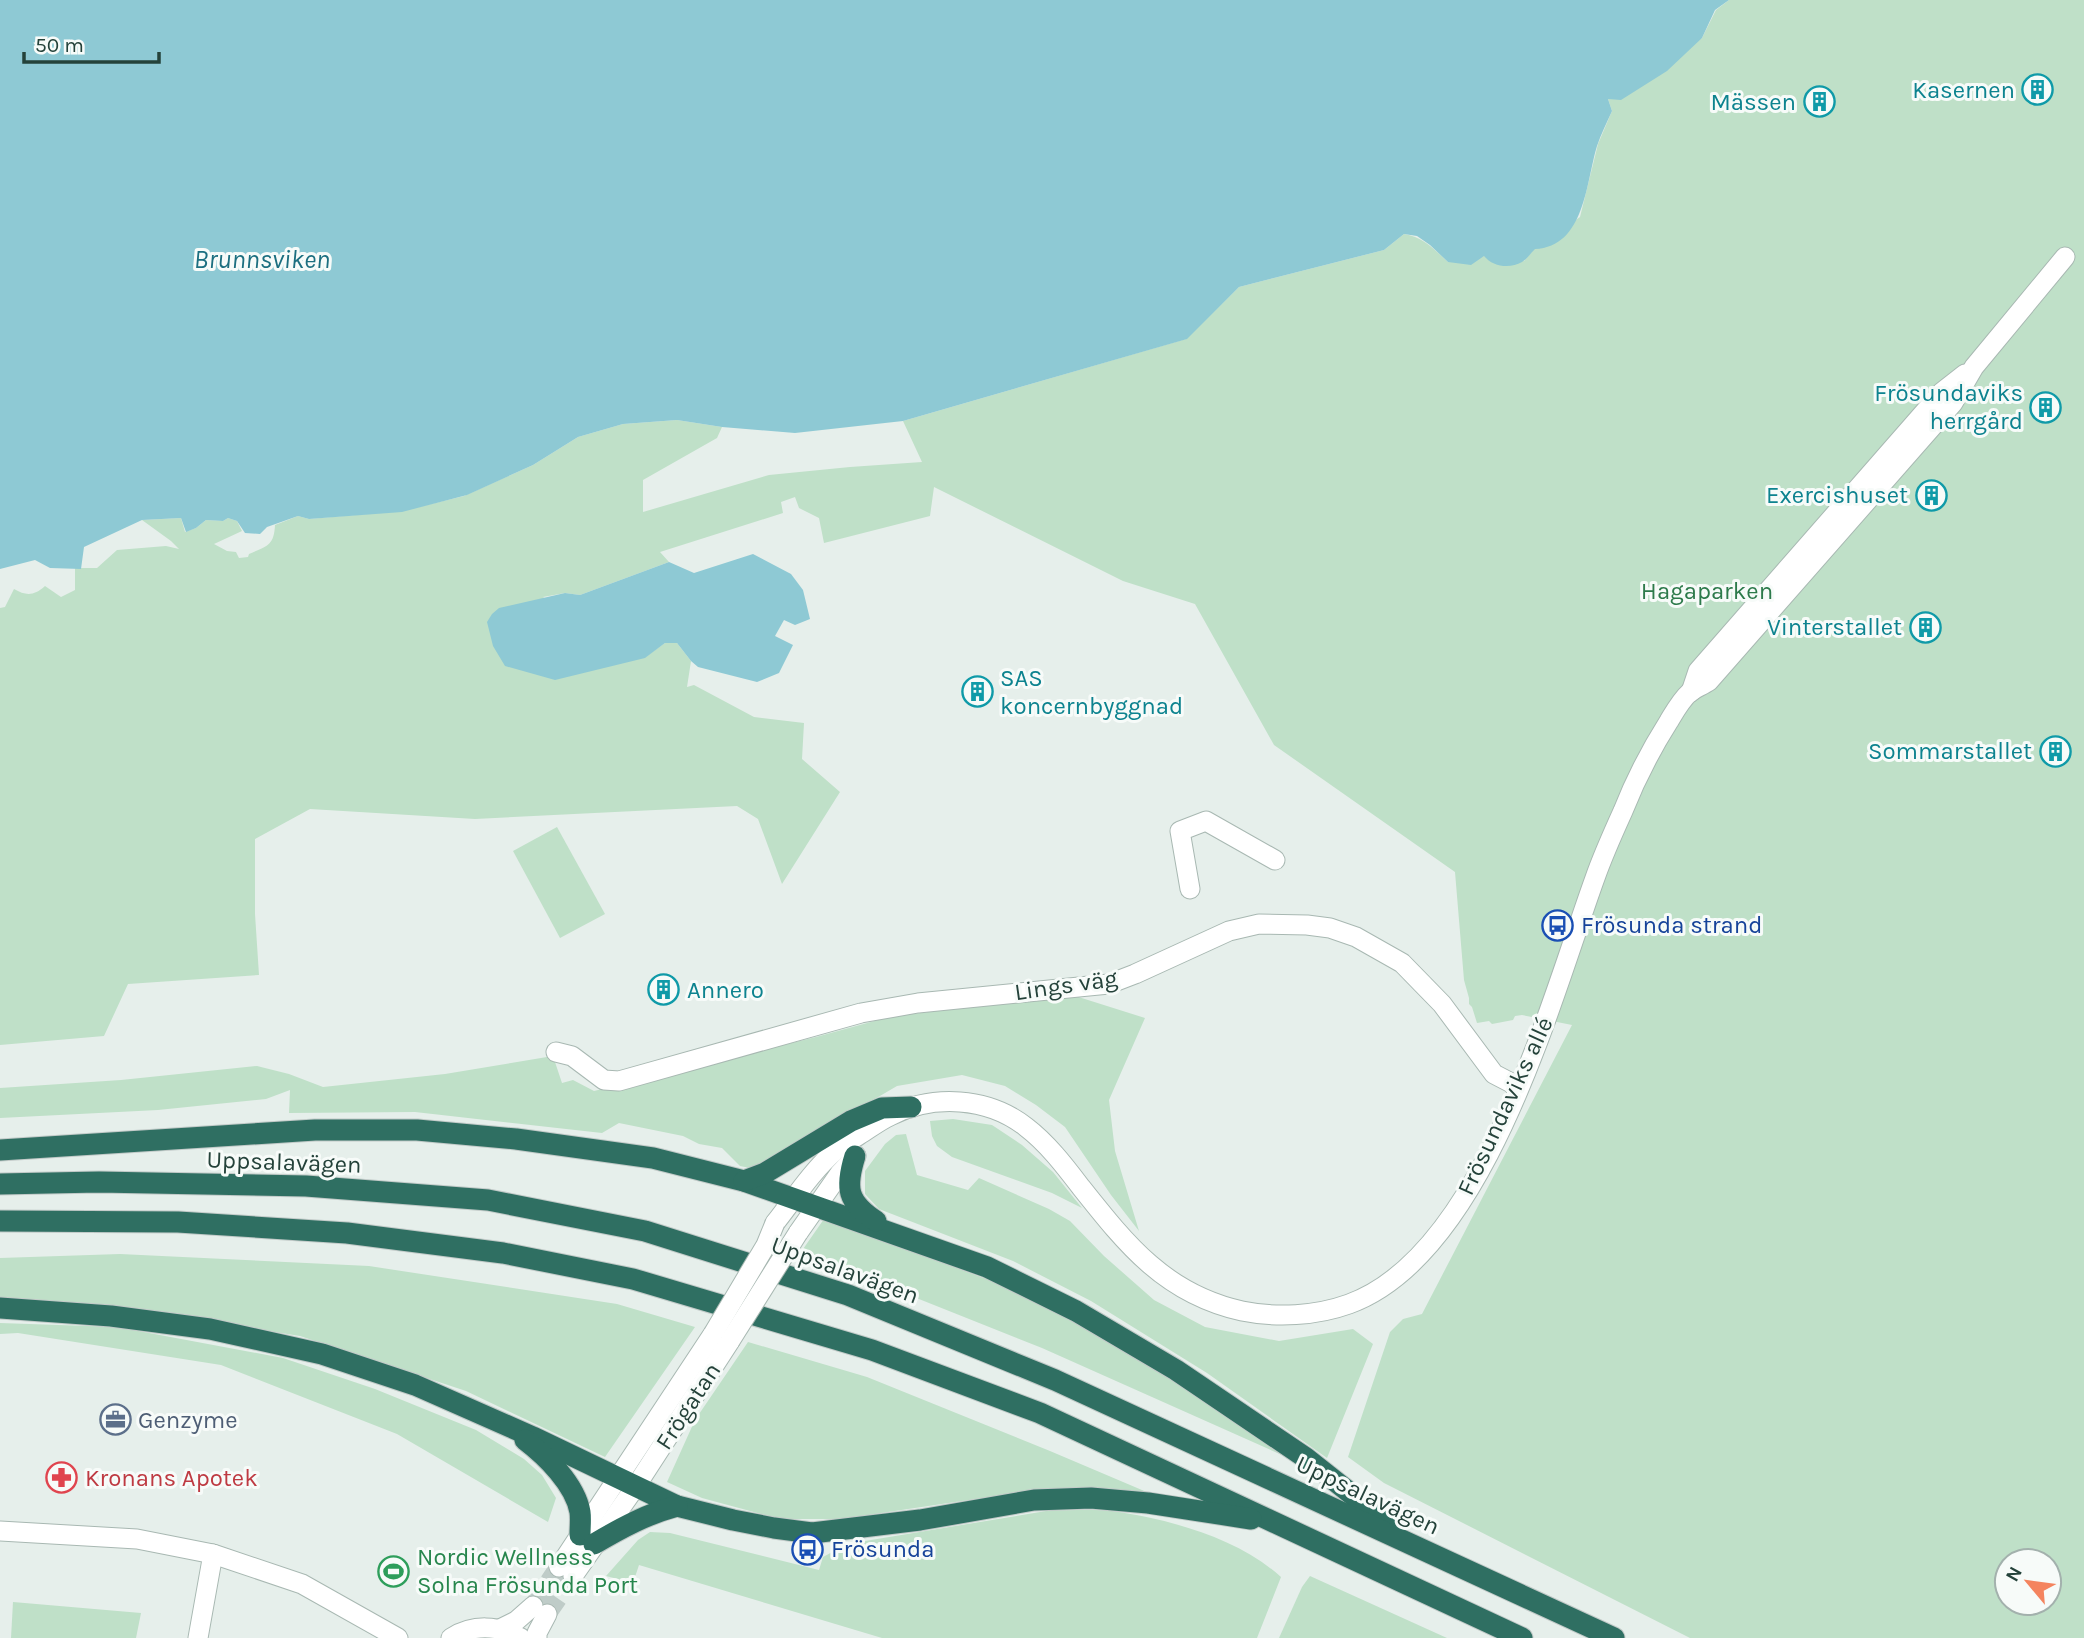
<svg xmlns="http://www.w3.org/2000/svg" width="2084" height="1638" font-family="Karla,sans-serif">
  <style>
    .green { fill: #bfe0c8; fill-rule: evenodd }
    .water { fill: #8ec9d4 }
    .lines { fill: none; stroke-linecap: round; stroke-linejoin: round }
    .street-tunnel { stroke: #bfccc8; stroke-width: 19; stroke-dasharray: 19 10; stroke-linecap: butt }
    .street-casing { stroke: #a8b8b2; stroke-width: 21 }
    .highway-casing { stroke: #c2cac8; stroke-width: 23 }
    .street { stroke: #fff; stroke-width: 19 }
    .highway { stroke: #2f6f62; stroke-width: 21 }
    .street-bridge-casing { stroke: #a8b8b2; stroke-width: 21; stroke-linecap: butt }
    .street-bridge { stroke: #fff; stroke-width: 19 }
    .labels { text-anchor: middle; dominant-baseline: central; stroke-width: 6; stroke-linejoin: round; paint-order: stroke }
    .culture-label { font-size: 24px; fill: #0d838f; stroke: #f7fbf9; text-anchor: end }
    .park-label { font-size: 24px; fill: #2d7a4b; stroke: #f7fbf9 }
    .transit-label { font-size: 24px; fill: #164399; stroke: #f7fbf9; text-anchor: start }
    .street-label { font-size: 24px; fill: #24423a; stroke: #f7fbf9 }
    .service-label { font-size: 24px; fill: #4e5e75; stroke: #f7fbf9; text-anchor: start }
    .health-label { font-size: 24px; fill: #be3a42; stroke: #f7fbf9; text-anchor: start }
    .leisure-label { font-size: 24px; fill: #27864d; stroke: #f7fbf9; text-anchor: start }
    .water-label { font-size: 26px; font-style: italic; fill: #1c6f80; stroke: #f7fbf9 }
  </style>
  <rect width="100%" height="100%" fill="#e6efeb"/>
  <g class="green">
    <path d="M 1729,0 L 2084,0 L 2084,1638 L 1690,1638 L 1384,1483 L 1348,1457 L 1390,1332 L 1403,1319 L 1422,1314 L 1572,1025 L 1522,1015 L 1515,1016 L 1513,1020 L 1492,1024 L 1489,1021 L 1477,1023 L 1472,1007 L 1469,1004 L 1469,998 L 1464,980 L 1455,872 L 1274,745 L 1195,604 L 1123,581 L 934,487 L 930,516 L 824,543 L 819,518 L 799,508 L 795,497 L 781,502 L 783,513 L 660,552 L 669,562 L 580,595 L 565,593 L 543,597 L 644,658 L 665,643 L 677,643 L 691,661 L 687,687 L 694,685 L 754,717 L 804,723 L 802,759 L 840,792 L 782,884 L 758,819 L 737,806 L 475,819 L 310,809 L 255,839 L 255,914 L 259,975 L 128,984 L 104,1036 L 0,1045 L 0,608 L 5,607 L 14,589 C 26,596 34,596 45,586 L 61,597 L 75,590 L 75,568 L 97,568 L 117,550 L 166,546 L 179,549 L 171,541 L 142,520 L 181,518 L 185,532 L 196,528 L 206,520 L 223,521 L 228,518 L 237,521 L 242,531 L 214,544 L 227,551 L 236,552 L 239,558 L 248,557 L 249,554 C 267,546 274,546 275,525 L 298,516 L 309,519 L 402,511 L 464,496 L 533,465 L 578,437 L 623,424 L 677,420 L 722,427 L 717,438 L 643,480 L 643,512 L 769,475 L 850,467 L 922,462 L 903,421 L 1186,339 L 1239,287 L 1384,250 L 1404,234 C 1423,237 1434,249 1448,262 L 1484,256 L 1524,261 L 1535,248 L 1580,217 L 1598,144 L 1612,111 L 1608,99 L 1702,38 L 1716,10 ZM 2007,1561 L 2049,1561 L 2049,1603 L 2007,1603 Z"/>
    <polygon points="557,827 605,914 560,938 513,851"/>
    <polygon points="1069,994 1145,1018 1109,1100 1115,1151 1139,1231 1111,1195 1065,1127 1036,1105 1005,1086 962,1075 897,1086 755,1169 740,1166 722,1148 699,1144 683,1136 619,1123 602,1133 415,1112 289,1113 290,1090 266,1099 158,1110 0,1118 0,1088 121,1080 257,1066 289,1074 323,1087 445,1074 553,1056 562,1083 573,1080 594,1091 816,1037 889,1017"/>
    <polygon points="953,1119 992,1125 1022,1145 1053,1172 1082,1208 1052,1193 952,1157 937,1146 932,1136 930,1121"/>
    <polygon points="906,1134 917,1175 968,1190 979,1178 1049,1209 1070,1221 1104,1256 1154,1300 1205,1327 1279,1341 1353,1329 1373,1344 1327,1458 1207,1373 1091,1301 1013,1261 879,1209 865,1194 865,1171 885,1144 896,1135"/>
    <polygon points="824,1219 1000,1284 1110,1341 1200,1392 1302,1464 1042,1348 801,1252"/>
    <polygon points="120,1254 369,1266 617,1304 695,1327 605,1457 466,1391 300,1336 104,1305 0,1297 0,1258"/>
    <polygon points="0,1323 117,1327 283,1358 375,1389 476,1430 524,1459 542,1475 556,1498 548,1522 397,1434 221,1365 18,1333 0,1334"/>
    <polygon points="748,1342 867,1377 1050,1451 1149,1493 1079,1487 982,1498 841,1519 780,1519 702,1498 667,1482 695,1420"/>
    <path d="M 1052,1510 C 1071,1511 1092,1509 1112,1511 C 1169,1519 1238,1538 1281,1577 L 1257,1638 L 882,1638 L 639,1565 L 633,1583 L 606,1576 L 638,1540 L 650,1532 L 670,1533 L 819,1570 L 823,1557 L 847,1544 Z"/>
    <polygon points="1310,1576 1447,1638 1279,1638 1302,1587"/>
    <polygon points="13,1602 141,1613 136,1638 11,1638"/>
  </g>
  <g class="water">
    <path d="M 0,0 L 1729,0 L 1715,10 L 1702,38 L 1667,71 L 1621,100 L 1608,99 L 1612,111 C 1607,122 1601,134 1597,146 C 1586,182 1585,247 1535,249 C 1531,253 1527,259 1522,262 C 1510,269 1493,267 1484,256 L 1471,265 L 1448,262 L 1430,245 L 1417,236 L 1404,234 L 1384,250 L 1239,287 L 1187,339 L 903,421 L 795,433 L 722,427 L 677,420 L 623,424 L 578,437 L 533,465 L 467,495 L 402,512 L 309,519 L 298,516 L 267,527 L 260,534 L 245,533 L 237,521 L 228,518 L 223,521 L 206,520 L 196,528 L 186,532 L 181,518 L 142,520 L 84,547 L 81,569 L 50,568 L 35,560 L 0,569 Z"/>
    <polygon points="753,554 791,574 803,590 810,619 795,625 784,620 775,636 793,645 779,673 757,682 698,667 691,661 677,643 665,643 645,658 555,680 505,666 493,646 487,622 492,614 499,608 565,593 580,595 669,562 694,573"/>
  </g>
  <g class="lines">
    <g class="street-tunnel">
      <polyline points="533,1606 559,1567"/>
      <polyline points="547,1614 573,1576"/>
    </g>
    <defs>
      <g id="street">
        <polyline points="1691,692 1698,671 1942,392 1965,374"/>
        <polyline points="1190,889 1180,831 1206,821 1275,860"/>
        <polyline points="556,1052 572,1056 604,1080 619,1081 861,1013 918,1003 1109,984 1135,974 1229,931 1259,924 1307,925 1330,928 1356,937 1402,963 1442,1004 1494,1074 1519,1087"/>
        <path d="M 775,1223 C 794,1199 812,1171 835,1151 C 842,1145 851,1140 859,1135 C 869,1129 879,1121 890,1116 C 933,1094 988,1097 1026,1127 C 1047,1143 1064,1165 1080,1186 C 1126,1244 1165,1294 1242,1311 C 1276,1318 1316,1316 1349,1304 C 1484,1255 1550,1002 1595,878 C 1603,855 1613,833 1623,811 C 1636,778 1650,751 1669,721 C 1675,711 1681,700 1690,692 C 1696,688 1703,685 1709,681 L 1953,403 L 1974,367 L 2065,257"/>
        <polyline points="798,1233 840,1173 856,1156"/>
        <polyline points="0,1531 137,1539 213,1554 302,1584 398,1638"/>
        <polyline points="559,1567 713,1334"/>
        <polyline points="573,1576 636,1486 730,1341"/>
        <polyline points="500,1629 516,1621 533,1606"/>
        <polyline points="198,1638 213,1554"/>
        <path d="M 451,1638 C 473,1624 498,1625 521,1638"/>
        <polyline points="537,1638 537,1633 547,1614"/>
      </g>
      <g id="highway">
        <polyline points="0,1150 315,1130 417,1130 516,1139 653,1158 744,1181 987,1267 1076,1311 1176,1370 1306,1458 1393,1527"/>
        <path d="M 855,1156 C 845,1188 847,1202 876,1221"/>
        <polyline points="744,1181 765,1173 851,1121 882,1108 911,1107"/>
        <polyline points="0,1184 99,1182 306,1186 488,1200 645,1231 848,1295 1055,1380 1614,1638"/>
        <polyline points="0,1221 178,1222 347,1233 503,1253 633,1279 872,1350 1040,1413 1522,1638"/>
        <polyline points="0,1308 111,1316 210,1329 322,1354 415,1385 533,1437 677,1506 733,1520 774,1528 812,1533 920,1520 1034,1500 1091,1498 1148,1503 1251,1519"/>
        <path d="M 525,1440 C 546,1456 575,1484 580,1512 C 581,1519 580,1527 580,1535"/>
        <path d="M 594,1544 C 621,1528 647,1514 677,1506"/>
      </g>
    </defs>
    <use href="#street" class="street-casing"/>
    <use href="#highway" class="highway-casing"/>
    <use href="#street" class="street"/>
    <use href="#highway" class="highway"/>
    <defs>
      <g id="street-bridge">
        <polyline points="713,1334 766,1245 775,1223"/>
        <polyline points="730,1341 798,1233"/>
      </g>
    </defs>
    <use href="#street-bridge" class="street-bridge-casing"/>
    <use href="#street-bridge" class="street-bridge"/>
  </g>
  <defs>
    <symbol id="building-ring" viewBox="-11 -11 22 22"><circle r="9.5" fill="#f7fbf9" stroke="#0f9aa8" stroke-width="1.5"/><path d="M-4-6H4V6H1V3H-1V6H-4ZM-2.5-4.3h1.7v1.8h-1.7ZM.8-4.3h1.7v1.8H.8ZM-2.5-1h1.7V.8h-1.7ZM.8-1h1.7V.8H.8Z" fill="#0f9aa8"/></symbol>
    <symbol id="bus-ring" viewBox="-11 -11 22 22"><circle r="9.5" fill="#f7fbf9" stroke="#1a4fb4" stroke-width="1.5"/><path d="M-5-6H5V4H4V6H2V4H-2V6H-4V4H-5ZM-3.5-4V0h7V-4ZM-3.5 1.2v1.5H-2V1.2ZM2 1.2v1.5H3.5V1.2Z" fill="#1a4fb4"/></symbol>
    <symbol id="office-ring" viewBox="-11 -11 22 22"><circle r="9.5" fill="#f7fbf9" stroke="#5c6f8a" stroke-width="1.5"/><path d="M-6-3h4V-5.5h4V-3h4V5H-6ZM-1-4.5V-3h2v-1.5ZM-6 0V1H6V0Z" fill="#5c6f8a"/></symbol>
    <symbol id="pharmacy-ring" viewBox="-11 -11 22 22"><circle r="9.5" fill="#f7fbf9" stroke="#e0444e" stroke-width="1.5"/><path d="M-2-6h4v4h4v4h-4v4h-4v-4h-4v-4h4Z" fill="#e0444e"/></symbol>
    <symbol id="stadium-ring" viewBox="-11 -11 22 22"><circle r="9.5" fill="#f7fbf9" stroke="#2e9e5b" stroke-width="1.5"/><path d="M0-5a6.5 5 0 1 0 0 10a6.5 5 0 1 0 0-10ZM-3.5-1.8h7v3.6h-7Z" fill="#2e9e5b"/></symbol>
  </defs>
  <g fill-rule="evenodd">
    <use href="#building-ring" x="2020" y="72" width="35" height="35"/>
    <use href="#building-ring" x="1802" y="84" width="35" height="35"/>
    <use href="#building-ring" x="2028" y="390" width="35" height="35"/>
    <use href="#building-ring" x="1914" y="478" width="35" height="35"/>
    <use href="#building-ring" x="1908" y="610" width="35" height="35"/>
    <use href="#building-ring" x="960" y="674" width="35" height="35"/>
    <use href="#building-ring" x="2038" y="734" width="35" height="35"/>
    <use href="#bus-ring" x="1540" y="908" width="35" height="35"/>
    <use href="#building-ring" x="646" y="972" width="35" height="35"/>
    <use href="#office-ring" x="98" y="1402" width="35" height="35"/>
    <use href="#pharmacy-ring" x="44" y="1460" width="35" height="35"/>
    <use href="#bus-ring" x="790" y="1532" width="35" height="35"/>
    <use href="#stadium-ring" x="376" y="1554" width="35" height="35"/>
  </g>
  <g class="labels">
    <g class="culture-label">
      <text x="2015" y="90">Kasernen</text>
      <text x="1796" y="102">Mässen</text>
      <text x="2023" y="393">Frösundaviks<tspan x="2023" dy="28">herrgård</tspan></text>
      <text x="1908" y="495">Exercishuset</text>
      <text x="1902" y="627">Vinterstallet</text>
      <text x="1000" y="678" text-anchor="start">SAS<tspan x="1000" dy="28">koncernbyggnad</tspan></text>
      <text x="2032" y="751">Sommarstallet</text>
      <text x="687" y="990" text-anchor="start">Annero</text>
    </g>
    <g class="park-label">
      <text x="1707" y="591">Hagaparken</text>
    </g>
    <g class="transit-label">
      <text x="1581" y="925">Frösunda strand</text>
      <text x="831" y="1549">Frösunda</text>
    </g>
    <g class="street-label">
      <text transform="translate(1066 985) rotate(-8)">Lings väg</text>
      <text transform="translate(1505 1106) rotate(-65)">Frösundaviks allé</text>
      <text transform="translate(284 1162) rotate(2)">Uppsalavägen</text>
      <text transform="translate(845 1270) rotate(20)">Uppsalavägen</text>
      <text transform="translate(688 1406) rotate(-57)">Frögatan</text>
      <text transform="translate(1368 1495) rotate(25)">Uppsalavägen</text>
    </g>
    <g class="service-label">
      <text x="138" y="1420">Genzyme</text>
    </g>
    <g class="health-label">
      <text x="85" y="1478">Kronans Apotek</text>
    </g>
    <g class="leisure-label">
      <text x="417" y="1557">Nordic Wellness<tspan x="417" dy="28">Solna Frösunda Port</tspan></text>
    </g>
    <g class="water-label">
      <text x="262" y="259">Brunnsviken</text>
    </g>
  </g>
  <g transform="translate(2028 1582) rotate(299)"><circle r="33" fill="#f7fbf9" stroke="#a3b1ad" stroke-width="2"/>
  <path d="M0-5L12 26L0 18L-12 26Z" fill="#f4845f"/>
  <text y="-10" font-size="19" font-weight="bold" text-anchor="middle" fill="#24423a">N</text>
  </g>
  <path d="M24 52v10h135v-10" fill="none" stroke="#24423a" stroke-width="3.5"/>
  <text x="35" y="52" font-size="21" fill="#24423a" stroke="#f7fbf9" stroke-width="5" paint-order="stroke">50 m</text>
</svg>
